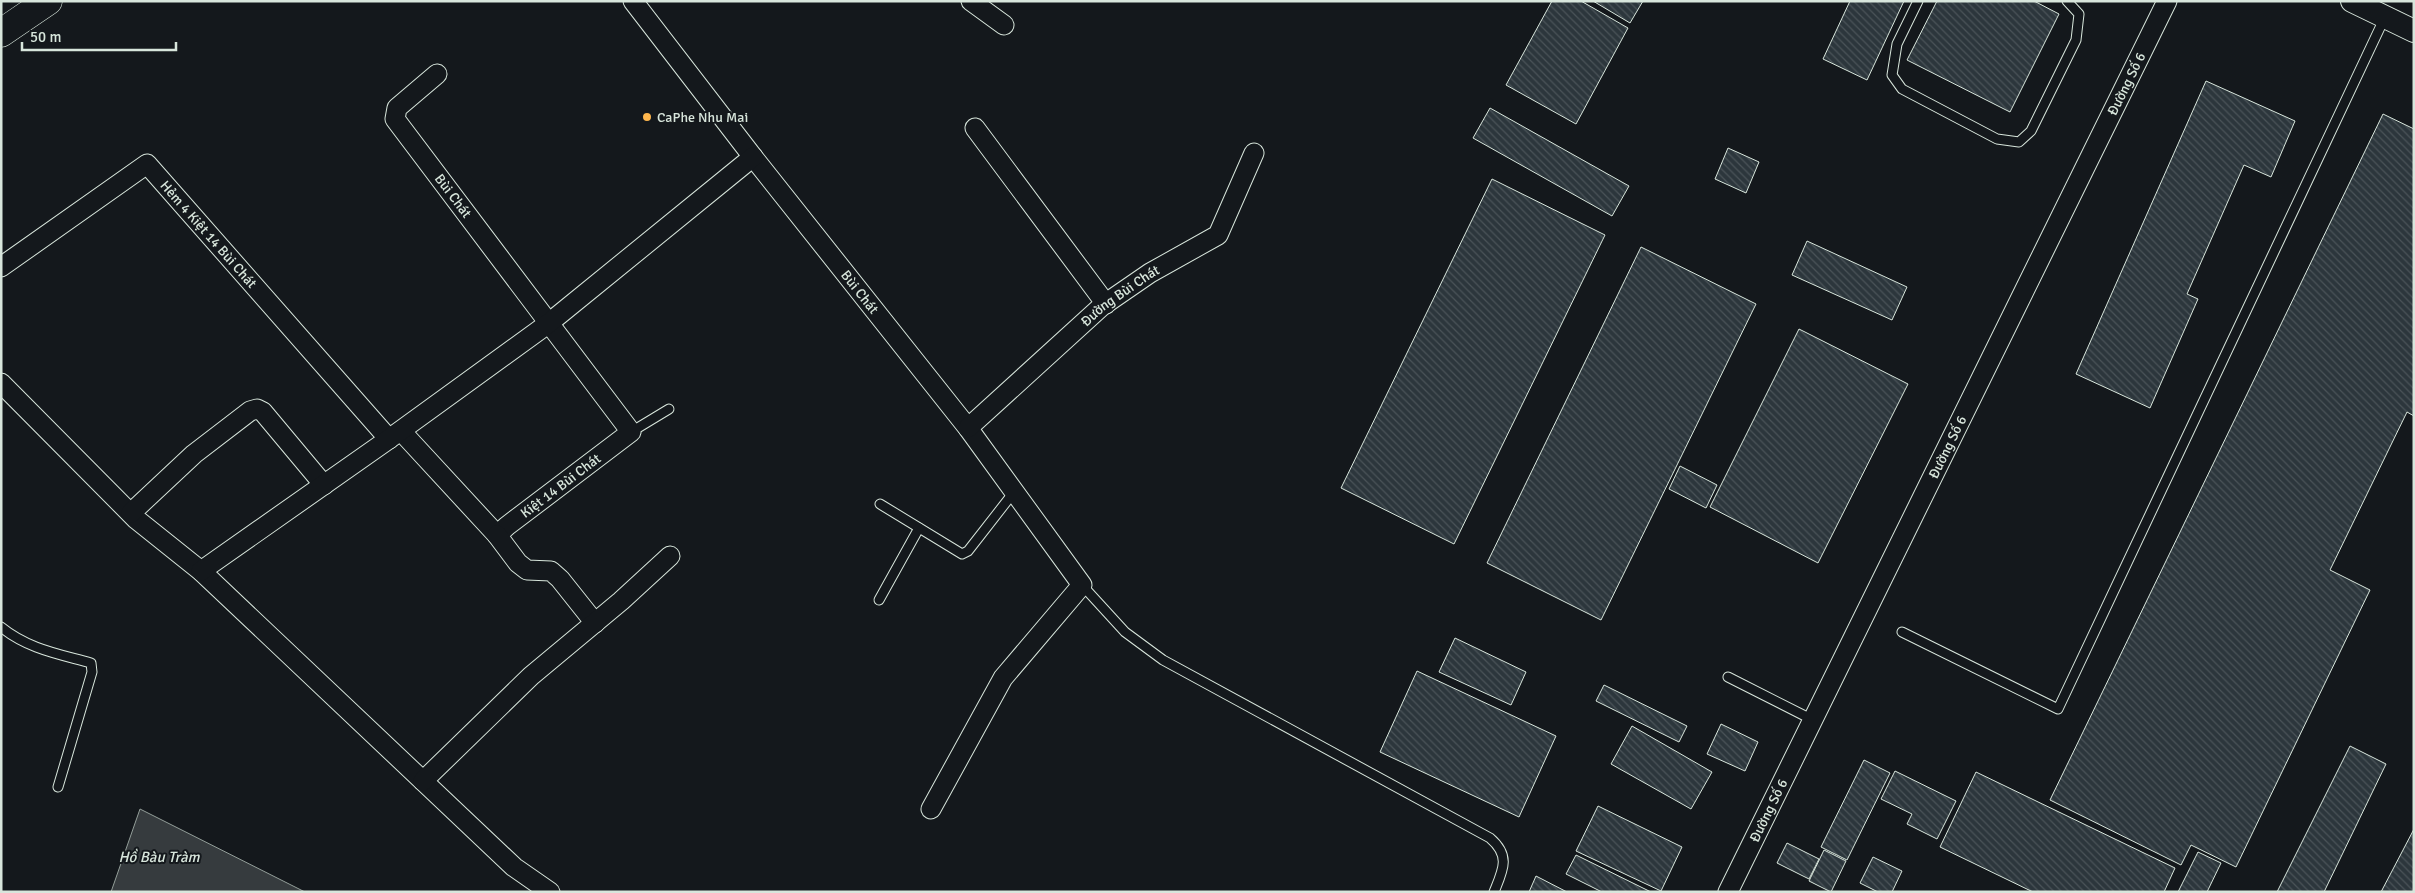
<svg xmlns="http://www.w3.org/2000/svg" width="2415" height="893" font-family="Signika,sans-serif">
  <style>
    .water { fill: #363b3e; stroke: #939e99 }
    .building { fill: url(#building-back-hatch); stroke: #d8e6dc }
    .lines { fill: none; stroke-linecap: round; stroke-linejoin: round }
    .service-casing { stroke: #d8e6dc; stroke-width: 11 }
    .minor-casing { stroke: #d8e6dc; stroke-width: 21 }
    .tertiary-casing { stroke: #d8e6dc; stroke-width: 24 }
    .trunk-casing { stroke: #d8e6dc; stroke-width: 29 }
    .service { stroke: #14181c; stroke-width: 9 }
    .minor { stroke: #14181c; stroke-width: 19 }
    .tertiary { stroke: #14181c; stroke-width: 22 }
    .trunk { stroke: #14181c; stroke-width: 28 }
    .poi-dot { fill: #ffb74d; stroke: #14181c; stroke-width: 2 }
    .labels { text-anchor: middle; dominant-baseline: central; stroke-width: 4; stroke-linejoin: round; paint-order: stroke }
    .street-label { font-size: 14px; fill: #d8e6dc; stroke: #14181c }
    .poi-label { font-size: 14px; fill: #d8e6dc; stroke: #14181c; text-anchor: start }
    .water-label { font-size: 15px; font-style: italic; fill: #d8e6dc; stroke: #14181c }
  </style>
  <defs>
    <pattern id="building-back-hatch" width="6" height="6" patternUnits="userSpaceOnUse" patternTransform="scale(1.25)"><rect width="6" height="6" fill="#2c363c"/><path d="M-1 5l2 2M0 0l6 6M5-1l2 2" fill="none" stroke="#4a5358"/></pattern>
  </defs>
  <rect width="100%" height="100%" fill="#14181c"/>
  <polygon class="water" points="140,809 305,892 111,892"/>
  <g class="building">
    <polygon points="1552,1 1581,1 1628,28 1576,124 1506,85"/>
    <polygon points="1593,1 1643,1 1630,23"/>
    <polygon points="1850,1 1904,1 1867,80 1823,59"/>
    <polygon points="1937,1 2034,1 2059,14 2010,112 1907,60"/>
    <polygon points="2206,81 2295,121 2271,177 2244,165 2187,294 2198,299 2150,408 2076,374"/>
    <polygon points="1490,108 1629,186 1612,216 1473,138"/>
    <polygon points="2383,114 2414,129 2414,416 2407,412 2330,570 2370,590 2236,867 2191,845 2181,865 2050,800"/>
    <polygon points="1728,148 1759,162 1746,193 1715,179"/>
    <polygon points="1492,179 1605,235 1454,544 1341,488"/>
    <polygon points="1807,241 1907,287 1892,320 1792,275"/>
    <polygon points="1641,247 1756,304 1601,620 1487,563"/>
    <polygon points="1799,329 1908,384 1818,563 1710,507"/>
    <polygon points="1680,466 1717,485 1706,508 1669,489"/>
    <polygon points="1455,638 1526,672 1511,705 1439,672"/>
    <polygon points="1417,671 1556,736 1519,817 1380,752"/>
    <polygon points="1604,685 1687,726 1679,742 1596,701"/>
    <polygon points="1721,724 1758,742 1745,771 1707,754"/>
    <polygon points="1632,726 1712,772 1691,809 1611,764"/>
    <polygon points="2350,746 2386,764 2324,892 2277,892"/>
    <polygon points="1864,760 1890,773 1847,860 1821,847"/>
    <polygon points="1895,771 1956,801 1937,839 1907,824 1912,814 1881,799"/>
    <polygon points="1976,772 2175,868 2164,892 2033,892 1940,847"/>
    <polygon points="1598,806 1682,847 1661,891 1576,851"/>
    <polygon points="2414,829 2414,892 2381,892"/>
    <polygon points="1787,843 1819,859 1809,879 1777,863"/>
    <polygon points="1824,850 1846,861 1831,892 1809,881"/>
    <polygon points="2198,852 2221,863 2207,892 2178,892"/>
    <polygon points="1576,855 1651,892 1602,892 1566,874"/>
    <polygon points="1873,857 1902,871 1892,892 1878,892 1860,883"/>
    <polygon points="1536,876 1567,892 1529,892"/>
  </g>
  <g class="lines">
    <defs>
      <g id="service">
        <polyline points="1918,1 1897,44 1892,75 1902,89 1997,139 2019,142 2031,131 2076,40 2079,14 2067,1"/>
        <polyline points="631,432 669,409"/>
        <polyline points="880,504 962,554 968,551 1014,492"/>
        <path d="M 1082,585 L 1125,632 L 1163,660 L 1490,838 C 1511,856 1503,870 1494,892"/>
        <polyline points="879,600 919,528"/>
        <path d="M 1,627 C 28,649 59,654 91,663 L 92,672 L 58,787"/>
        <polyline points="1902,632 2058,709 2385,17"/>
        <polyline points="1728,677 1813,720"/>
      </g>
      <g id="minor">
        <path id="s1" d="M 633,1 L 753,157 L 968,428 L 1082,585 L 1003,678 L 931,809"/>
        <polyline points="971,1 1004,25"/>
        <polyline points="975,128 1106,304"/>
        <path id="s2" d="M 1,267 L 147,164 L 389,439"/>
        <polyline points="1,383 136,519 201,571 514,867 550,892"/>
        <path id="s3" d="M 968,428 L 1102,306 L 1150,273 L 1218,235 L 1254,153"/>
        <path id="s4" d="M 401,431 L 497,535 L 507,526 L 631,432 L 395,119 L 397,108 L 437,74"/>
        <polyline points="131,513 194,454 250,411 257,409 263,412 324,485"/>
        <polyline points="497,535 518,563 527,570 551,571 560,579 595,623"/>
        <polyline points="201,571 389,439 549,323 753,157"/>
        <polyline points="423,781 531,676 621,601 670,556"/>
        <path id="s5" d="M 1728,892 L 2167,1"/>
      </g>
      <polyline id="tertiary" points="2352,1 2414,31"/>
      <polyline id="trunk" points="1,33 48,1"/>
    </defs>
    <use href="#service" class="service-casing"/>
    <use href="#minor" class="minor-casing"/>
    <use href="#tertiary" class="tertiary-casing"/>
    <use href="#trunk" class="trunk-casing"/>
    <use href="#service" class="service"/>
    <use href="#minor" class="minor"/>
    <use href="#tertiary" class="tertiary"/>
    <use href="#trunk" class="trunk"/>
  </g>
  <circle class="poi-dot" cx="647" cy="117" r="5"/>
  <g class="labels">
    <g class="street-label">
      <text stroke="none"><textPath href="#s5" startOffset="901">Đường Số 6</textPath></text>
      <text transform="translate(453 196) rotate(53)">Bùi Chát</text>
      <text stroke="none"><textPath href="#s2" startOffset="272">Hẻm 4 Kiệt 14 Bùi Chát</textPath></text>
      <text stroke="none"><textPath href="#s1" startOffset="369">Bùi Chát</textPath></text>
      <text stroke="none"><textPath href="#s3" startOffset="202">Đường Bùi Chát</textPath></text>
      <text stroke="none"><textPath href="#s5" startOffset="496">Đường Số 6</textPath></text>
      <text stroke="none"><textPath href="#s4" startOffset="222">Kiệt 14 Bùi Chát</textPath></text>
      <text stroke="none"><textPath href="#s5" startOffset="91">Đường Số 6</textPath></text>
    </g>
    <g class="poi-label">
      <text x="657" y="117">CaPhe Nhu Mai</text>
    </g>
    <g class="water-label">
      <text x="159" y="857">Hồ Bàu Tràm</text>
    </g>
  </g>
  <rect width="2415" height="893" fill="none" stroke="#d8e6dc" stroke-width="5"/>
  <path d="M22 42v8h154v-8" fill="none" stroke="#d8e6dc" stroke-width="2.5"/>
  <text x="30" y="42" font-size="15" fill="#d8e6dc" stroke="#14181c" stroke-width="4" paint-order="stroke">50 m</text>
</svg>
